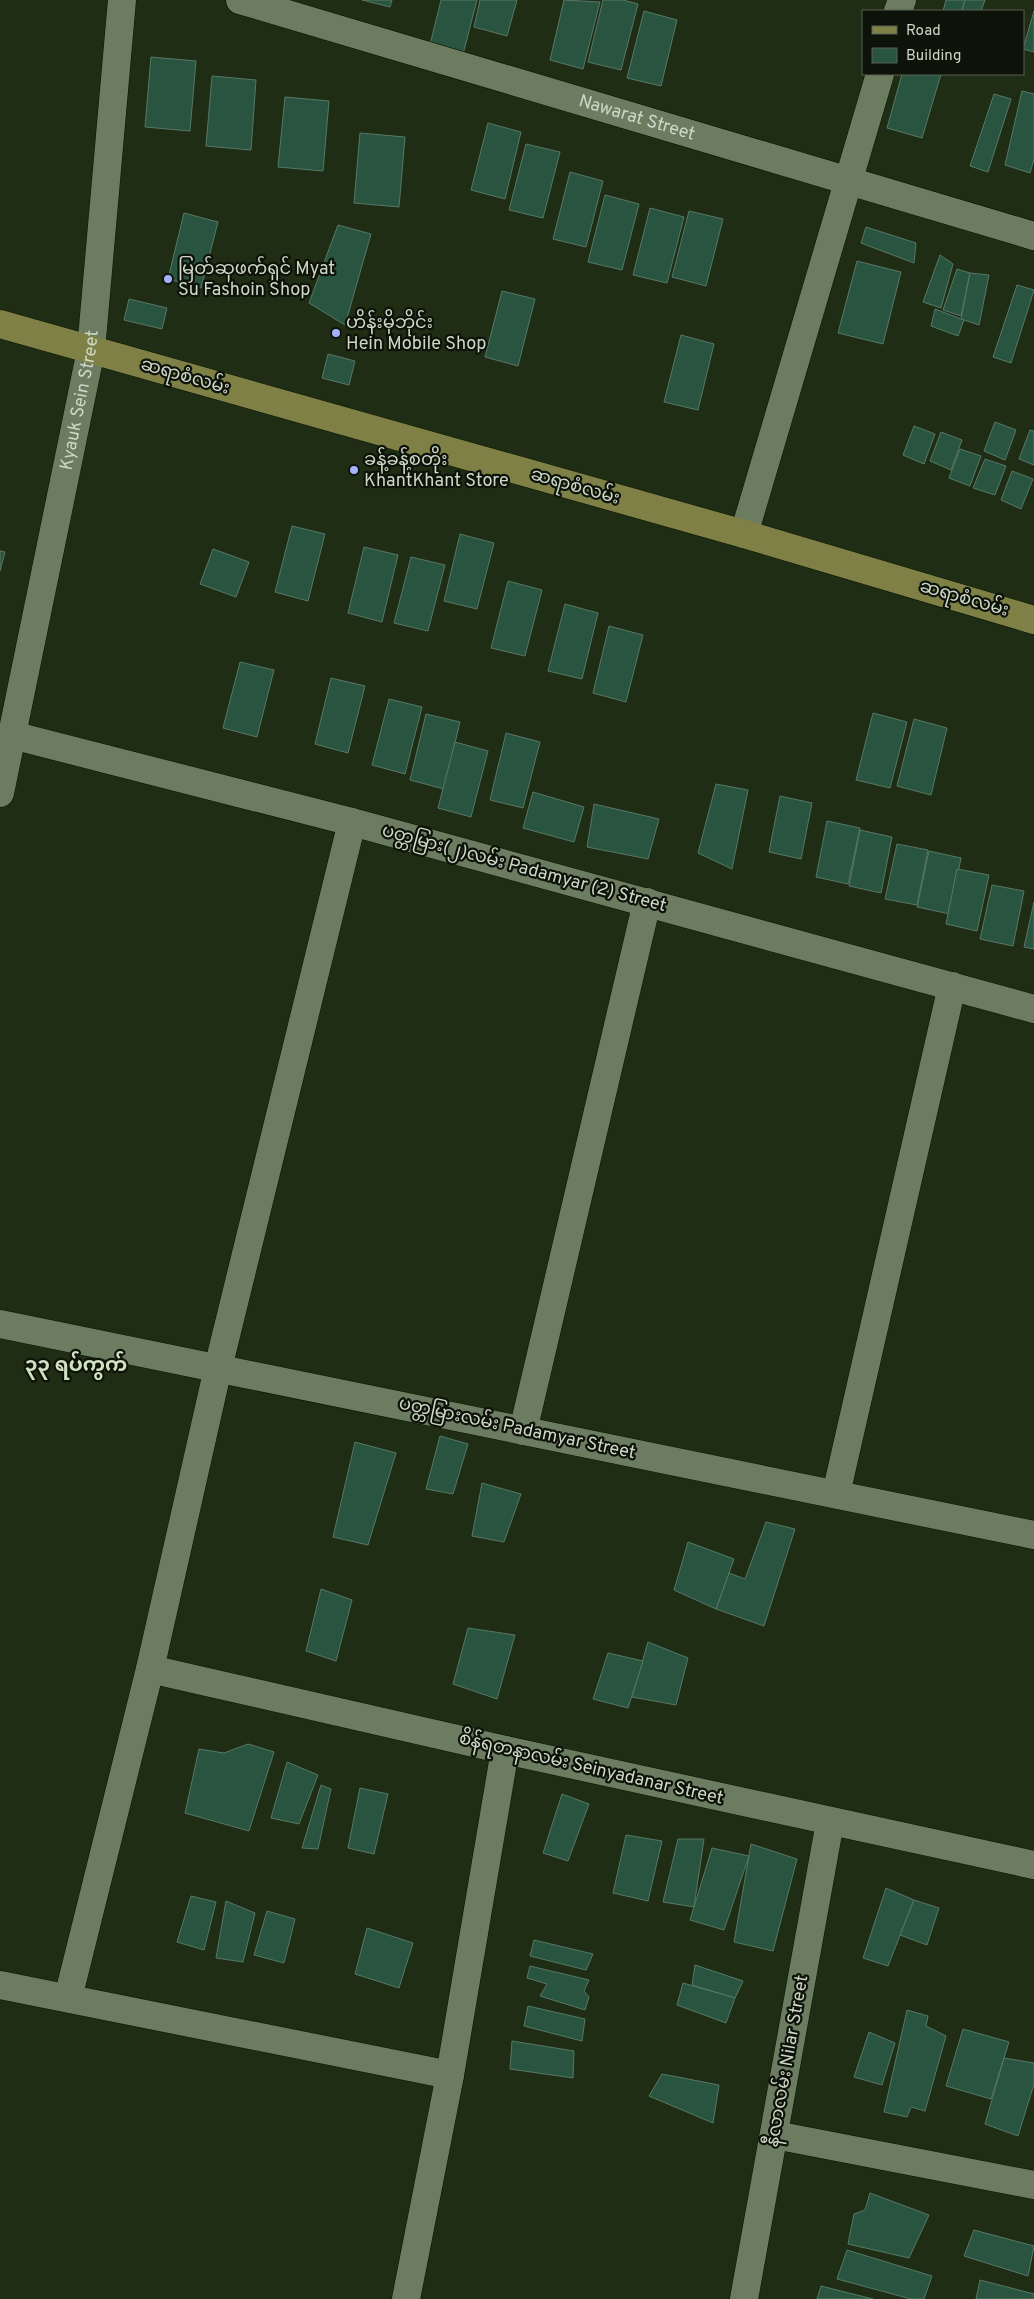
<svg xmlns="http://www.w3.org/2000/svg" width="1034" height="2299" font-family="Overpass,'Noto Sans Myanmar',sans-serif">
  <style>
    .building { fill: #29543f; stroke: #587867 }
    .lines { fill: none; stroke-linecap: round; stroke-linejoin: round }
    .minor-casing { stroke: #091501; stroke-width: 29 }
    .major-casing { stroke: #091501; stroke-width: 29 }
    .minor { stroke: #6c7c61; stroke-width: 28 }
    .major { stroke: #7f8045; stroke-width: 28 }
    .poi-dot { fill: #a4b2fc; stroke: #0d1309; stroke-width: 2 }
    .labels { text-anchor: middle; dominant-baseline: central; stroke-width: 4.5; stroke-linejoin: round; paint-order: stroke }
    .street-label { font-size: 18px; fill: #ced7c8; stroke: #0d1309 }
    .poi-label { font-size: 18px; fill: #ced7c8; stroke: #0d1309; text-anchor: start }
    .quarter-label { font-size: 20px; font-weight: bold; fill: #d0e2c3; stroke: #0d1309 }
  </style>
  <rect width="100%" height="100%" fill="#202d15"/>
  <g class="building">
    <polygon points="362,0 392,0 390,7"/>
    <polygon points="441,0 477,0 461,62 428,53"/>
    <polygon points="480,0 517,0 507,36 474,27"/>
    <polygon points="564,0 600,2 583,69 550,60"/>
    <polygon points="603,0 623,0 638,4 621,70 588,62"/>
    <polygon points="946,0 965,0 962,11 943,11"/>
    <polygon points="965,0 985,0 981,11 962,11"/>
    <polygon points="644,11 677,20 661,86 627,78"/>
    <polygon points="1034,11 1034,52 1023,49"/>
    <polygon points="151,57 196,61 190,131 145,127"/>
    <polygon points="902,74 941,74 922,138 887,128"/>
    <polygon points="212,76 256,80 251,150 206,146"/>
    <polygon points="1022,91 1034,94 1034,159 1030,173 1005,165"/>
    <polygon points="994,94 1011,99 988,172 970,166"/>
    <polygon points="285,97 329,101 323,171 278,167"/>
    <polygon points="488,123 521,132 505,199 471,190"/>
    <polygon points="360,133 405,137 399,207 354,203"/>
    <polygon points="526,144 560,152 543,218 509,210"/>
    <polygon points="570,172 603,181 586,247 553,239"/>
    <polygon points="605,195 639,204 622,270 588,262"/>
    <polygon points="650,208 684,217 667,283 633,275"/>
    <polygon points="689,211 723,219 706,286 672,277"/>
    <polygon points="184,213 218,222 201,288 168,279"/>
    <polygon points="338,225 371,234 345,325 309,303"/>
    <polygon points="866,227 916,243 914,263 861,243"/>
    <polygon points="940,255 953,264 941,308 923,302"/>
    <polygon points="857,261 901,272 883,344 838,333"/>
    <polygon points="957,269 970,273 961,316 943,310"/>
    <polygon points="970,273 989,275 979,325 961,319"/>
    <polygon points="1017,285 1034,290 1011,363 993,357"/>
    <polygon points="502,291 535,299 518,366 485,357"/>
    <polygon points="129,299 167,308 162,329 124,320"/>
    <polygon points="935,309 964,320 958,336 931,326"/>
    <polygon points="681,335 714,344 698,410 664,402"/>
    <polygon points="328,354 355,361 349,385 322,378"/>
    <polygon points="995,422 1016,430 1005,460 984,451"/>
    <polygon points="914,426 935,434 924,464 903,455"/>
    <polygon points="1030,430 1034,431 1034,465 1019,459"/>
    <polygon points="941,432 962,440 951,470 930,461"/>
    <polygon points="960,449 981,456 970,486 949,478"/>
    <polygon points="985,459 1006,466 995,495 973,488"/>
    <polygon points="1012,471 1033,479 1021,509 1001,500"/>
    <polygon points="292,526 325,534 308,601 275,592"/>
    <polygon points="460,534 494,543 477,609 444,601"/>
    <polygon points="364,547 398,555 382,622 348,613"/>
    <polygon points="213,549 249,562 236,597 200,584"/>
    <polygon points="0,551 5,552 0,571"/>
    <polygon points="411,557 445,565 428,631 394,623"/>
    <polygon points="508,581 542,590 525,656 491,648"/>
    <polygon points="565,604 598,613 582,679 548,671"/>
    <polygon points="609,626 643,635 626,702 593,693"/>
    <polygon points="240,662 274,670 257,737 223,728"/>
    <polygon points="331,678 365,686 348,753 315,744"/>
    <polygon points="389,699 422,707 405,774 372,765"/>
    <polygon points="873,713 907,722 890,788 856,780"/>
    <polygon points="426,714 460,722 444,789 410,780"/>
    <polygon points="914,719 947,728 931,795 897,786"/>
    <polygon points="506,733 540,742 523,808 490,800"/>
    <polygon points="455,742 488,751 471,817 438,808"/>
    <polygon points="716,784 748,790 732,869 698,853"/>
    <polygon points="533,792 584,807 574,842 523,828"/>
    <polygon points="780,796 812,803 801,859 769,852"/>
    <polygon points="594,804 659,819 648,859 587,847"/>
    <polygon points="827,821 860,828 848,884 816,877"/>
    <polygon points="860,830 892,837 881,893 849,886"/>
    <polygon points="897,844 928,850 917,905 885,899"/>
    <polygon points="929,851 961,858 950,914 917,907"/>
    <polygon points="957,869 989,875 977,931 946,924"/>
    <polygon points="992,885 1024,891 1013,946 980,939"/>
    <polygon points="1034,902 1034,949 1024,947"/>
    <polygon points="440,1436 468,1444 453,1494 426,1489"/>
    <polygon points="355,1442 396,1453 368,1545 333,1537"/>
    <polygon points="482,1483 521,1494 504,1542 472,1536"/>
    <polygon points="766,1522 795,1529 764,1626 716,1609 729,1573 745,1579"/>
    <polygon points="688,1542 734,1559 716,1609 674,1590"/>
    <polygon points="321,1589 352,1600 336,1661 306,1651"/>
    <polygon points="468,1628 515,1635 497,1699 453,1684"/>
    <polygon points="648,1642 688,1658 676,1705 632,1697"/>
    <polygon points="608,1653 643,1661 628,1708 593,1699"/>
    <polygon points="248,1744 274,1752 249,1831 185,1813 199,1749 224,1753"/>
    <polygon points="287,1762 318,1775 299,1824 271,1818"/>
    <polygon points="321,1785 331,1789 318,1849 302,1848"/>
    <polygon points="360,1788 388,1794 374,1854 348,1848"/>
    <polygon points="562,1794 589,1804 568,1861 543,1853"/>
    <polygon points="626,1835 662,1841 648,1901 613,1893"/>
    <polygon points="678,1839 704,1839 694,1907 663,1902"/>
    <polygon points="751,1844 797,1859 773,1951 734,1942"/>
    <polygon points="712,1848 749,1856 724,1930 690,1920"/>
    <polygon points="886,1888 914,1900 888,1966 863,1958"/>
    <polygon points="191,1896 216,1902 204,1950 177,1942"/>
    <polygon points="914,1900 939,1908 927,1945 900,1935"/>
    <polygon points="226,1901 255,1913 243,1962 216,1958"/>
    <polygon points="267,1911 295,1919 284,1963 254,1955"/>
    <polygon points="367,1928 413,1943 399,1988 355,1974"/>
    <polygon points="534,1940 593,1954 586,1970 530,1956"/>
    <polygon points="695,1965 743,1981 735,1998 692,1985"/>
    <polygon points="530,1966 589,1980 584,1991 589,1997 585,2010 540,1996 547,1984 527,1978"/>
    <polygon points="683,1983 735,1998 726,2023 677,2005"/>
    <polygon points="528,2006 585,2019 582,2041 524,2026"/>
    <polygon points="907,2010 928,2016 926,2026 946,2036 925,2111 911,2107 907,2117 884,2112"/>
    <polygon points="963,2029 1009,2042 991,2099 946,2086"/>
    <polygon points="869,2032 895,2043 882,2085 854,2077"/>
    <polygon points="512,2041 574,2051 573,2078 510,2069"/>
    <polygon points="1004,2058 1034,2063 1034,2084 1018,2136 985,2124"/>
    <polygon points="662,2074 719,2085 713,2123 649,2096"/>
    <polygon points="870,2193 929,2215 909,2258 848,2244 854,2214 865,2210"/>
    <polygon points="974,2230 1034,2246 1028,2276 964,2256"/>
    <polygon points="847,2250 932,2276 924,2299 911,2299 837,2279"/>
    <polygon points="980,2280 1034,2294 1034,2299 976,2299"/>
    <polygon points="821,2286 873,2299 817,2299"/>
  </g>
  <g class="lines">
    <defs>
      <g id="minor">
        <path id="s1" d="M 240,0 L 1034,236"/>
        <polyline points="898,11 902,0"/>
        <polyline points="744,534 880,74"/>
        <polyline points="12,735 352,822 1034,1009"/>
        <path id="s2" d="M 0,793 L 91,350 L 122,0"/>
        <polyline points="0,1324 1034,1535"/>
        <polyline points="523,1431 647,902"/>
        <polyline points="836,1494 952,986"/>
        <polyline points="150,1669 505,1750 1034,1865"/>
        <polyline points="0,1985 450,2075"/>
        <polyline points="68,1998 150,1669 218,1368 352,822"/>
        <polyline points="775,2135 1034,2185"/>
        <polyline points="406,2299 450,2075 505,1750"/>
        <polyline points="744,2299 830,1822"/>
      </g>
      <polyline id="major" points="0,324 744,534 1034,620"/>
    </defs>
    <use href="#minor" class="minor-casing"/>
    <use href="#major" class="major-casing"/>
    <use href="#minor" class="minor"/>
    <use href="#major" class="major"/>
  </g>
  <g class="poi-dot">
    <circle cx="168" cy="279" r="5"/>
    <circle cx="336" cy="333" r="5"/>
    <circle cx="354" cy="470" r="5"/>
  </g>
  <g class="labels">
    <g class="street-label">
      <text stroke="none"><textPath href="#s1" startOffset="414">Nawarat Street</textPath></text>
      <text transform="translate(185 377) rotate(16)">ဆရာစံလမ်း</text>
      <text stroke="none"><textPath href="#s2" startOffset="401">Kyauk Sein Street</textPath></text>
      <text transform="translate(575 487) rotate(16)">ဆရာစံလမ်း</text>
      <text transform="translate(964 599) rotate(16)">ဆရာစံလမ်း</text>
      <text transform="translate(524 869) rotate(15)">ပတ္တမြား(၂)လမ်း Padamyar (2) Street</text>
      <text transform="translate(517 1429) rotate(12)">ပတ္တမြားလမ်း Padamyar Street</text>
      <text transform="translate(591 1769) rotate(13)">စိန်ရတနာလမ်း Seinyadanar Street</text>
      <text transform="translate(788 2061) rotate(-80)">နီလာလမ်း Nilar Street</text>
    </g>
    <g class="poi-label">
      <text x="178" y="269">မြတ်ဆုဖက်ရှင် Myat<tspan x="178" dy="21">Su Fashoin Shop</tspan></text>
      <text x="346" y="323">ဟိန်းမိုဘိုင်း<tspan x="346" dy="21">Hein Mobile Shop</tspan></text>
      <text x="364" y="460">ခန့်ခန့်စတိုး<tspan x="364" dy="21">KhantKhant Store</tspan></text>
    </g>
    <g class="quarter-label">
      <text x="76" y="1366">၃၃ ရပ်ကွက်</text>
    </g>
  </g>
  <rect x="862" y="10" width="162" height="65" fill="#0d1309" stroke="#5a6155"/>
  <rect x="872" y="26" width="25" height="8" fill="#7f8045" stroke="#5a6155"/>
  <text x="906" y="35" font-size="15" fill="#ced7c8">Road</text>
  <rect x="872" y="48" width="25" height="15" fill="#29543f" stroke="#5a6155"/>
  <text x="906" y="60" font-size="15" fill="#ced7c8">Building</text>
</svg>
